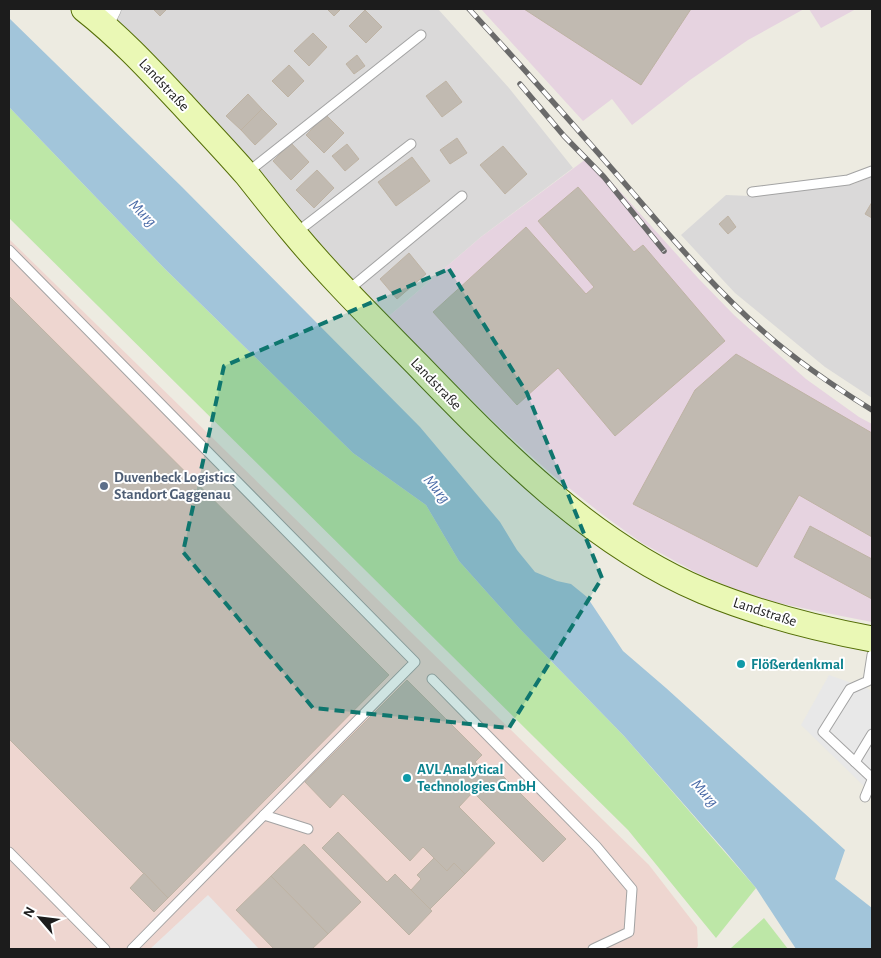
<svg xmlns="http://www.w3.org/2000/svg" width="881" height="958" font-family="'Alegreya Sans',sans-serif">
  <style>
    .residential { fill: #dad9d9 }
    .commercial { fill: #eed6d0 }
    .industrial { fill: #e6d3e0 }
    .grass { fill: #bde7a7 }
    .parking { fill: #e8e8e8 }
    .water { fill: #a2c5da }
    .building { fill: #c1bab1; stroke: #beb3a4 }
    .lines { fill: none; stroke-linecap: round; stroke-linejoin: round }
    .lane-casing { stroke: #a3a3a3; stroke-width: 11 }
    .street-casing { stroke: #a3a3a3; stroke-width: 19 }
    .secondary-casing { stroke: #546e07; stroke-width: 27 }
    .lane { stroke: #fff; stroke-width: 9 }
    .street { stroke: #fff; stroke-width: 18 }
    .secondary { stroke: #eaf8b5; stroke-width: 25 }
    .rail-casing { stroke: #6a6a6a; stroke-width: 5.5 }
    .rail { stroke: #fff; stroke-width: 4; stroke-dasharray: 11; stroke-linecap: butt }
    .marked { fill: #0f766e; fill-opacity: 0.2; stroke: #0f766e; stroke-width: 4; stroke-dasharray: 10 6; stroke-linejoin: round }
    .service-dot { fill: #5c6f8a; stroke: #fff; stroke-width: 2 }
    .culture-dot { fill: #0f9aa8; stroke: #fff; stroke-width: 2 }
    .labels { text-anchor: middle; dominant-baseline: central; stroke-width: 4; stroke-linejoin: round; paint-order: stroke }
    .street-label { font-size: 15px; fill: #1c1c1c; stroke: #fff }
    .service-label { font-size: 15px; font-weight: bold; fill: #4e5e75; stroke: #fff; text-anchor: start }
    .culture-label { font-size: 15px; font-weight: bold; fill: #0d838f; stroke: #fff; text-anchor: start }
    .water-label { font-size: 16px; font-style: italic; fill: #4b6ca8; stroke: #fff }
  </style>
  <rect width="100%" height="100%" fill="#edebe1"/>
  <g class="residential">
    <polygon points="102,9 438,9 509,88 573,168 481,237 388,317 263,186"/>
    <polygon points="872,176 872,398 825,367 735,293 681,235 726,195 750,196 806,190 854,184"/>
  </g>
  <polygon class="commercial" points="9,239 649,865 697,927 698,946 696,949 9,949"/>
  <g class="industrial">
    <polygon points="481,9 804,9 748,40 690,80 632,125 612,99 583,121"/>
    <polygon points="809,9 856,9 821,28"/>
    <polygon points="586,159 607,177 698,278 734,315 806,379 859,417 872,424 872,622 826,613 755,598 697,573 642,543 603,515 549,472 498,426 388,317 481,237"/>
  </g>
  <g class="grass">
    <polygon points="9,107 165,269 353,453 426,505 459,561 519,628 624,736 756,888 716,938 628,830 9,218"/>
    <polygon points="764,918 788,949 731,949 731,948"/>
  </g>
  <g class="parking">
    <polygon points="829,675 869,689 872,694 872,777 866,788 801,725"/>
    <polygon points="208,895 259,949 150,949"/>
  </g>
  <polygon class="water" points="9,18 182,187 420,427 500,522 517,550 535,572 557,581 571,584 587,597 623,651 666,688 845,850 835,879 872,908 872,949 796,949 756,888 725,851 624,736 519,628 459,561 426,505 353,453 165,269 9,107"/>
  <g class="building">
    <polygon points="153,9 167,9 160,16"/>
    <polygon points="327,9 341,9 334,16"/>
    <polygon points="524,9 691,9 641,85"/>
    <polygon points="365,10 382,27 366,43 349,26"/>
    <polygon points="313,33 327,47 309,66 294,51"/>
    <polygon points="357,55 365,66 354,74 346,64"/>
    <polygon points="289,65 304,81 288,97 272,81"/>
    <polygon points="446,81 462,102 442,117 426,96"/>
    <polygon points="248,94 262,109 241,130 226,116"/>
    <polygon points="262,109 277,124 255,145 241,130"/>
    <polygon points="326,115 344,133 324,153 306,135"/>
    <polygon points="457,138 467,153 450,164 440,150"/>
    <polygon points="291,143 309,162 291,180 273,161"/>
    <polygon points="347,144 359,159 345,171 332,156"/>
    <polygon points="503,146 527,174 505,194 480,165"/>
    <polygon points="412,157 430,181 396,206 378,182"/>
    <polygon points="317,170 334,188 314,208 296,190"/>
    <polygon points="578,187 634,252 643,245 725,341 615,436 558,368 517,405 433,312 526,227 586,294 594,287 538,221"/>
    <polygon points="872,202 872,218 865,214"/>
    <polygon points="728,216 736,227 728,234 719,224"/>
    <polygon points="409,253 426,274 397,299 380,279"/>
    <polygon points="9,296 389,675 168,898 9,739"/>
    <polygon points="736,354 872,433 872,537 799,495 757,567 633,504 695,390"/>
    <polygon points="810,526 872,559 872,599 794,557"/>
    <polygon points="407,680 482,755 475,762 489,775 495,768 566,839 543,862 473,792 459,807 495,843 465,874 454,863 447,871 423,847 410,861 343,794 330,808 305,782"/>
    <polygon points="338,832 387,882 395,874 432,911 409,935 322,848"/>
    <polygon points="304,844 361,902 328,934 271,876"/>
    <polygon points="434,858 447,871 454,863 465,874 430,909 411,890 421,879 417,875"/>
    <polygon points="144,873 168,898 154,912 130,888"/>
    <polygon points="271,876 328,934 312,949 274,949 236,910"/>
  </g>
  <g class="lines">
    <defs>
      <g id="lane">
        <polyline points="248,172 421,35"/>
        <polyline points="752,192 848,180 872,171"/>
        <polyline points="297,232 411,144"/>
        <polyline points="9,250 415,662 264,815"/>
        <polyline points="347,291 462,196"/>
        <polyline points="872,655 868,681 850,689 823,732 872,778"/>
        <polyline points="432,679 596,846 632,889 629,932 593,949"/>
        <polyline points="855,762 872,734"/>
        <polyline points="865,797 872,780"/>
        <polyline points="9,852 105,949"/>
        <polyline points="132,949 264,815 308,829"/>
      </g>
      <polyline id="street" points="104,25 112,9"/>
      <path id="secondary" d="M 84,9 C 121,38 152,72 184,106 C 205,129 227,152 247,175 C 262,194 277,213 293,232 C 331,278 375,321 417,364 C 500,450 591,544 703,591 C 759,614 813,628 872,639"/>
    </defs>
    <use href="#lane" class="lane-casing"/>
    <use href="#street" class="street-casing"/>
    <use href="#secondary" class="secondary-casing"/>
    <use href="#lane" class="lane"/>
    <use href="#street" class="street"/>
    <use href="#secondary" class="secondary"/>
    <defs>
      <g id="rail">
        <path d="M 469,9 C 520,64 570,121 620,178 C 666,231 712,287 765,333 C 798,362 835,387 872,410"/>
        <polyline points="520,84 564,136 604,177 664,251"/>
      </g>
    </defs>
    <use href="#rail" class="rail-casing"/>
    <use href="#rail" class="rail"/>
  </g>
  <path class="marked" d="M 449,269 L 527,393 L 602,578 L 509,728 L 313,708 L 183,552 L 224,366 Z"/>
  <circle class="service-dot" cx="104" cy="486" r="5"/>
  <g class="culture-dot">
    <circle cx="741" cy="664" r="5"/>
    <circle cx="407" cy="778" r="5"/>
  </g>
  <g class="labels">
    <g class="street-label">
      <text transform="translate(164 85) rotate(47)">Landstraße</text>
      <text transform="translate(436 384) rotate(46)">Landstraße</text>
      <text transform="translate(765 612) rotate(18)">Landstraße</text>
    </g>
    <g class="service-label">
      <text x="114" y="477">Duvenbeck Logistics<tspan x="114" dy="17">Standort Gaggenau</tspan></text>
    </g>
    <g class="culture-label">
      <text x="751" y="664">Flößerdenkmal</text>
      <text x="417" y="769">AVL Analytical<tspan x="417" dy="17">Technologies GmbH</tspan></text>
    </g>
    <g class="water-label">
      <text transform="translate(143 213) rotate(45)">Murg</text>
      <text transform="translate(437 489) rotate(50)">Murg</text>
      <text transform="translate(705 793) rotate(48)">Murg</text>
    </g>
  </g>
  <rect width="881" height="958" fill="none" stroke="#1c1c1c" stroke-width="20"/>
  <g transform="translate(40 918) rotate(298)" stroke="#ffffff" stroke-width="4" paint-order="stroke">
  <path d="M0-4L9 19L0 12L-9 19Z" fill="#1c1c1c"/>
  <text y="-8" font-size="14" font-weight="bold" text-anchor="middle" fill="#1c1c1c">N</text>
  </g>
</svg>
